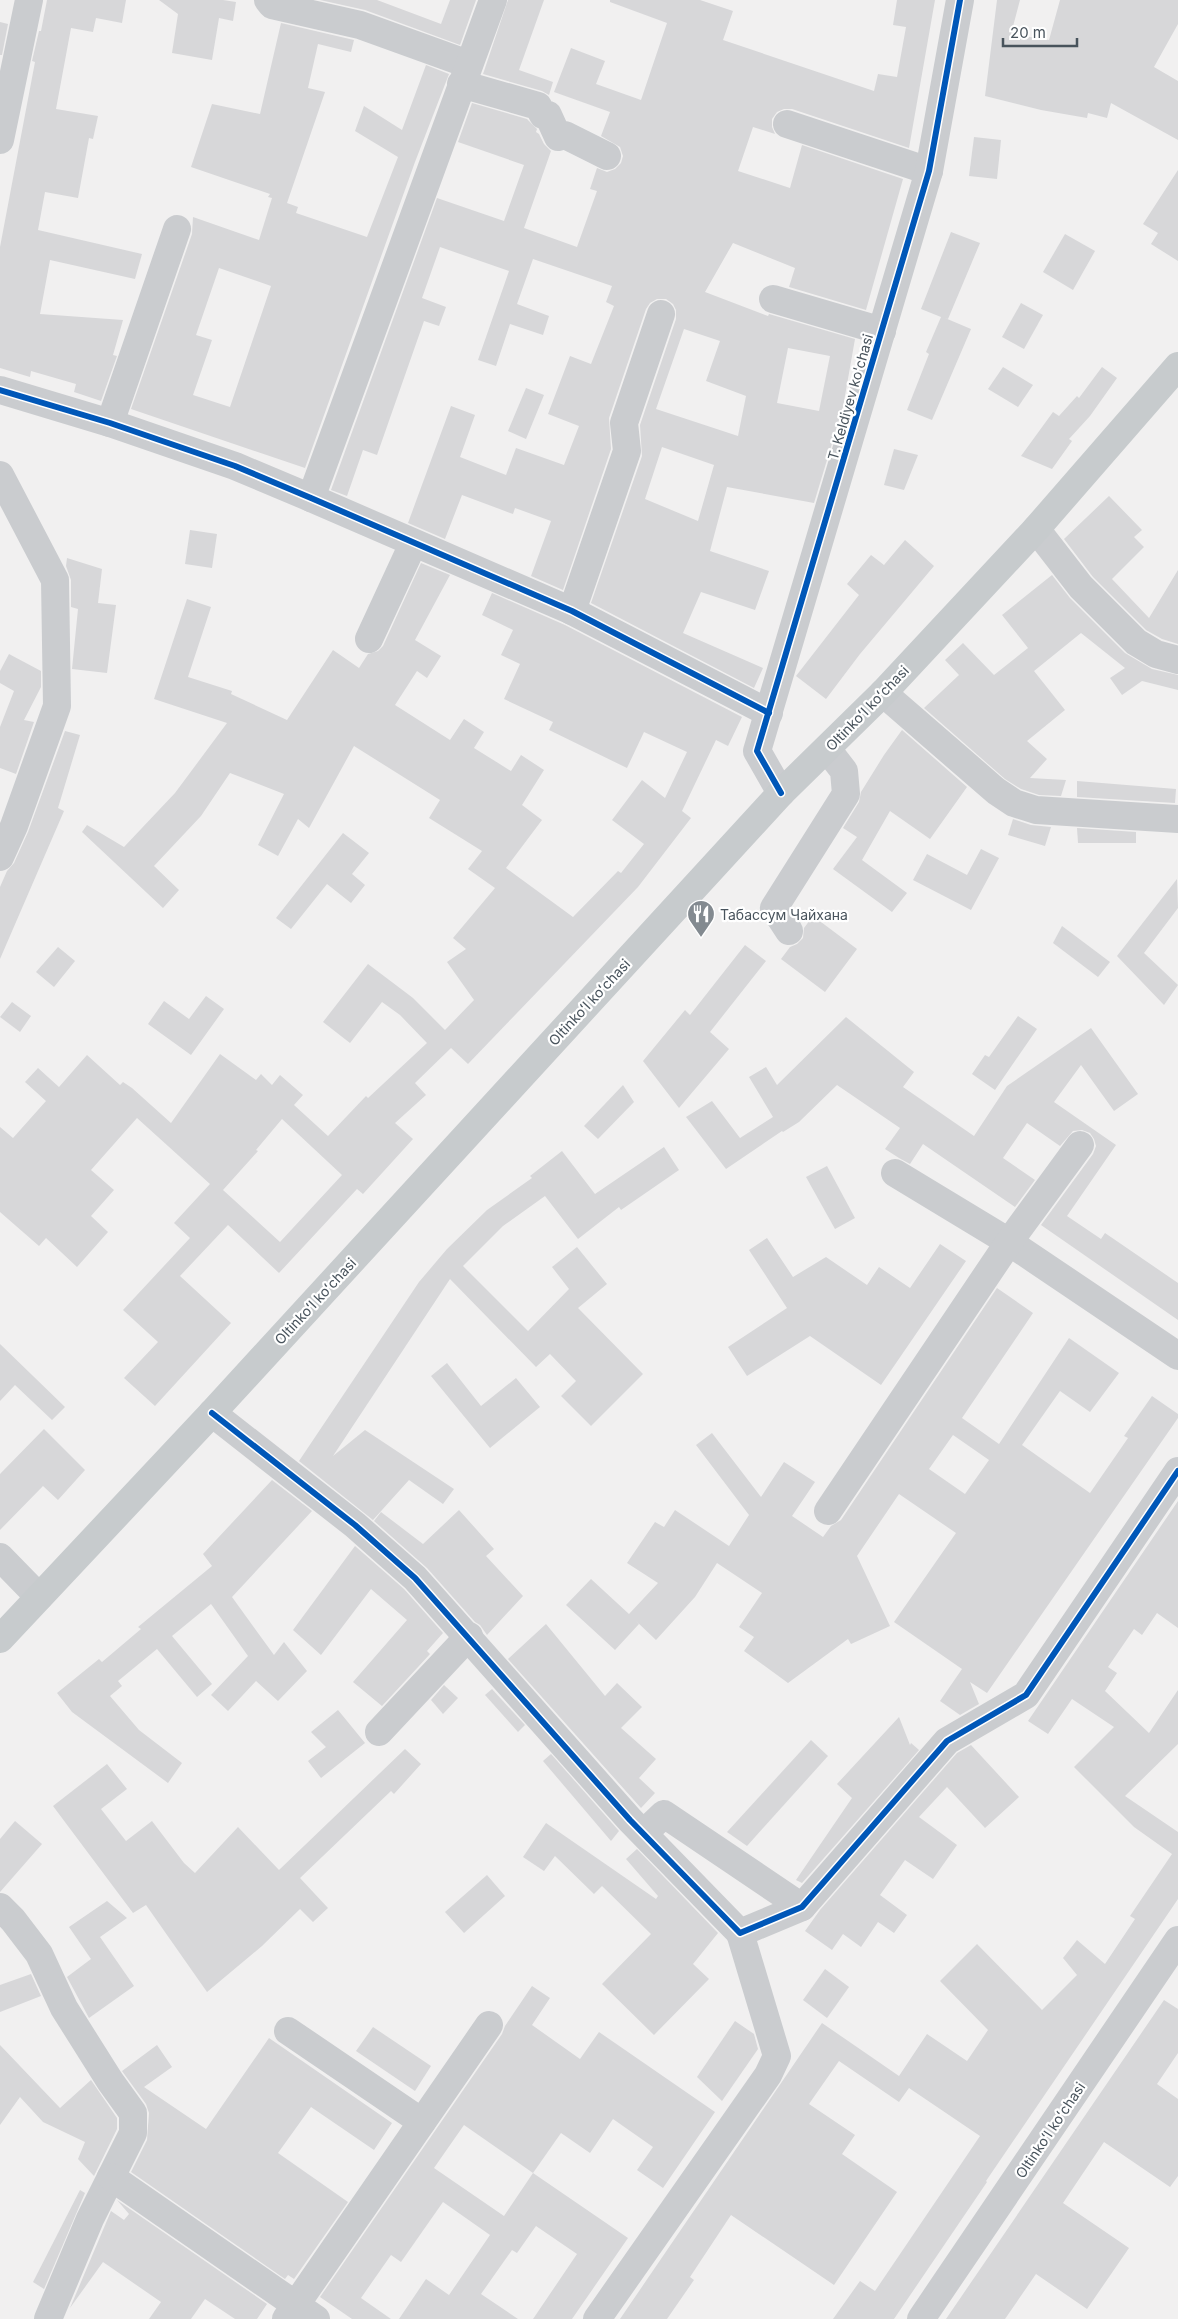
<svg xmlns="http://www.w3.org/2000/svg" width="1178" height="2319" font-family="Inter,sans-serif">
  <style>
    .building { fill: #d7d7d9; fill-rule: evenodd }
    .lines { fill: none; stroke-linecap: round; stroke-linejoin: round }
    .minor { stroke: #cacccf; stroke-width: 28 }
    .major { stroke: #c7cbcd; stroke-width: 28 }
    .cycleway-casing { stroke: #fff; stroke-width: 9 }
    .cycleway { stroke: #0057b8; stroke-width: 6 }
    .labels { text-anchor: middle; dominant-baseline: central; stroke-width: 4.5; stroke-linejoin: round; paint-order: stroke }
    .street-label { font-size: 14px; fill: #48535c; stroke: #fff }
    .poi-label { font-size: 14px; fill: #48535c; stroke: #fff; text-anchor: start }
  </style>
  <rect width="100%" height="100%" fill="#f1f0f0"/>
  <g class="building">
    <polygon points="47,0 126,0 122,23 96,18 93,32 71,28 56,109 98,116 93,139 89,138 78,198 45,192 38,230 142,254 135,279 50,260 40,314 123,320 113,355 117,356 101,401 74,392 76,384 31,371 30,377 0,368 0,247 35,62 32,61 39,31 41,31"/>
    <polygon points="159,0 223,0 236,2 233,21 219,18 212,60 172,53 178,14"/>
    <polygon points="320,0 377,0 441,24 450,0 476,0 460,45 365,10"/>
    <polygon points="508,0 544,0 519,70 553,82 549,95 542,91 483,74"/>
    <path d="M 610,0 L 700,0 L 733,11 L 723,40 L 874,91 L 878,74 L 897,77 L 906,27 L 893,25 L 897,0 L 935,0 L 909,148 L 792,109 L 784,109 L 777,112 L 772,119 L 772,127 L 775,134 L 753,127 L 738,171 L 790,188 L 802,145 L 903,179 L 866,310 L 789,287 L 795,268 L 733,243 L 705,292 L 768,316 L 769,314 L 855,339 L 843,407 L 814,503 L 727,487 L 710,551 L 769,571 L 755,610 L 701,592 L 683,633 L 763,668 L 754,688 L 591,603 L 642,456 L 640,425 L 676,319 L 676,310 L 673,304 L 666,299 L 657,299 L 650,303 L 646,309 L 609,418 L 611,449 L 563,590 L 531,576 L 551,521 L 515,508 L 513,514 L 462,495 L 445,539 L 408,523 L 451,406 L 475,415 L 460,457 L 506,475 L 516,448 L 564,465 L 579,426 L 548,414 L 570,356 L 591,364 L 614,306 L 606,302 L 612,286 L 533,259 L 517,304 L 549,316 L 543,335 L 510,324 L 496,366 L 478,360 L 509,271 L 440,247 L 422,298 L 446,307 L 439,326 L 424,321 L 377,455 L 363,450 L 347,496 L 331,490 L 437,198 L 504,221 L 524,165 L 458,142 L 472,103 L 527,119 L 537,129 L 536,132 L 539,134 L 544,144 L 551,151 L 524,228 L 577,247 L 597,191 L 590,189 L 597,168 L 607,172 L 615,169 L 621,163 L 623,156 L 620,147 L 601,136 L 610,112 L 554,92 L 571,48 L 605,61 L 596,84 L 641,100 L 667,23 L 610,2 ZM 684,329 L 720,341 L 706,381 L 746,396 L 738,436 L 656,409 ZM 788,348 L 830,356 L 819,411 L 777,403 ZM 662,447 L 714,465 L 698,521 L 645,499 Z"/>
    <polygon points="997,0 1020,0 1011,34 1049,40 1060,0 1178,0 1178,24 1154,67 1178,81 1178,140 1111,103 1107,118 1088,113 1087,118 1041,110 985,96"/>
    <polygon points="0,22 8,24 2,55 0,55"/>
    <path d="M 281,23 L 354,40 L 351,52 L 318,44 L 308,88 L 325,92 L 287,203 L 298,207 L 296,213 L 367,237 L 398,157 L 355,131 L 364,106 L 402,130 L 426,65 L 449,74 L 415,162 L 305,468 L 131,409 L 192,234 L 193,217 L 259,240 L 272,198 L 268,197 L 270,194 L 191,167 L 212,104 L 260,114 ZM 219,268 L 271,286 L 230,407 L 193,395 L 212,340 L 196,335 Z"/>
    <polygon points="974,137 1001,140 997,179 969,176"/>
    <polygon points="1178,170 1178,261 1151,244 1158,233 1143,224"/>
    <polygon points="951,232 980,243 948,319 945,318 971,329 932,420 907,410 929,354 926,352 941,317 921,309"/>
    <polygon points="1065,234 1095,251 1073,290 1043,272"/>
    <polygon points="1021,303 1043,315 1024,349 1002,337"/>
    <polygon points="1003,367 1033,385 1018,407 988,389"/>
    <polygon points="1102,367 1117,378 1090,416 1069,439 1072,441 1052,469 1021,456 1053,412 1059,416 1077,396 1079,398"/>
    <polygon points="526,388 544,395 526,439 508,431"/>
    <polygon points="894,449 918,455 904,490 884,485"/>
    <polygon points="1109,496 1142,530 1134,537 1144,547 1112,579 1149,618 1178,570 1178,644 1162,639 1146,630 1093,577 1064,539"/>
    <polygon points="190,530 217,534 212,568 185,564"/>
    <polygon points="905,540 934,566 860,654 826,699 796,676 859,595 847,584 871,555 884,565"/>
    <polygon points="67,558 102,569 98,603 116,605 107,673 72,669 78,609 71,607 71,580 66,566"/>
    <path d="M 421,563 L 450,575 L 415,640 L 441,656 L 427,678 L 417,671 L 395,705 L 450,740 L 464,719 L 484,732 L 474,748 L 511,771 L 521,755 L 544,770 L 522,805 L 542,820 L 506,868 L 573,917 L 618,871 L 621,873 L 644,844 L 612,820 L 642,780 L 665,798 L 687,752 L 644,732 L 627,768 L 549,730 L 553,722 L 504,699 L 520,664 L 501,655 L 513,630 L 482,615 L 492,593 L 565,625 L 742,717 L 728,746 L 716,740 L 682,811 L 691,818 L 638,887 L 468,1064 L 451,1048 L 415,1083 L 426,1095 L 395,1123 L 413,1139 L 363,1194 L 357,1189 L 279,1273 L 228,1225 L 180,1276 L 231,1323 L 155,1406 L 124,1378 L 158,1342 L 123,1310 L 190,1238 L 174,1223 L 210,1184 L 137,1118 L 91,1170 L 114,1190 L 91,1216 L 108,1232 L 77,1267 L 46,1238 L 39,1246 L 0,1212 L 0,1127 L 13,1138 L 46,1101 L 25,1082 L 38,1068 L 59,1087 L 87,1055 L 120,1085 L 123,1082 L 132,1088 L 171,1123 L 220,1054 L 256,1080 L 261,1074 L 272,1085 L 280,1075 L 303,1095 L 294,1105 L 328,1136 L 366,1096 L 368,1098 L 427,1043 L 400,1015 L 382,1002 L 350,1043 L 323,1022 L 368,964 L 413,998 L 445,1030 L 474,1000 L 447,962 L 466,949 L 453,938 L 495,888 L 468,869 L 482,851 L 429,818 L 440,800 L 354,746 L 309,828 L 298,819 L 278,856 L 258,845 L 284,794 L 230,773 L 201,816 L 154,866 L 179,890 L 163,908 L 82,832 L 87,825 L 124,847 L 175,793 L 227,723 L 154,699 L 187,599 L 211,607 L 188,677 L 232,691 L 231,694 L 287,720 L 333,650 L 359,668 L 368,654 L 378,651 L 383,646 ZM 282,1119 L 342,1175 L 280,1242 L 223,1190 L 258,1151 L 256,1150 Z"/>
    <polygon points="1052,575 1070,598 1125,653 1152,669 1178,675 1178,690 1142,681 1122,695 1110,678 1125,668 1081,633 1034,671 1065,710 1027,741 1047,759 1030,778 1066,780 1061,796 1039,795 1021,789 1005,779 924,708 959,675 945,660 963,643 994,675 1028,648 1002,615"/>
    <polygon points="9,654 41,671 41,687 24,720 34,722 16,774 0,768 0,727 14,691 0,683 0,671"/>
    <polygon points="902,730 967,787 930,839 890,811 862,860 907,893 892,912 833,869 857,837 843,828 859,802 861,792 884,755"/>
    <polygon points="65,731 80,735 58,808 64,811 0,959 0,887 7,871 14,863 28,832"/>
    <polygon points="1077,781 1176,789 1175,803 1077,797"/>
    <polygon points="1013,819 1031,825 1051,827 1045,846 1008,835"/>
    <polygon points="1077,828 1136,832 1136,843 1078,843"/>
    <polygon points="343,833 369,853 352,874 365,885 351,903 327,884 291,929 276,918"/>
    <polygon points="981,849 999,858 971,910 913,880 927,854 967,875"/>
    <polygon points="1177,879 1178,908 1144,953 1178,985 1164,1005 1117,956"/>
    <polygon points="813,916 857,949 825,992 781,959 790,947 797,944 803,938 804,928"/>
    <polygon points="1062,926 1110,962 1098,977 1053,943"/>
    <polygon points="745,945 766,961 710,1032 729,1049 679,1108 643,1061 685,1010 690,1015"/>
    <polygon points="58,947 75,961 54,987 36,972"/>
    <polygon points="206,996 224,1009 191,1055 148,1024 164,1001 189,1019"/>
    <polygon points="12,1002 31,1016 20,1032 0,1017"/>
    <polygon points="1018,1016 1037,1029 995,1090 972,1074 985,1055 989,1057"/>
    <polygon points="846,1017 914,1072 903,1087 974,1136 1007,1086 1091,1028 1138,1094 1114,1111 1081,1065 1054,1102 1116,1145 1067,1216 1101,1239 1105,1233 1178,1283 1178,1320 1041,1225 1093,1154 1096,1146 1094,1139 1090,1133 1082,1130 1073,1131 1060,1146 1027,1123 1003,1158 1035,1180 1015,1207 923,1144 910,1164 899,1158 885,1149 900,1128 837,1085 799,1122 783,1132 782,1131 726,1169 686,1117 712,1101 740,1138 773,1117 749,1077 766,1067 777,1085"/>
    <polygon points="623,1085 634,1102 598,1139 584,1126"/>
    <polygon points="664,1147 679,1170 621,1210 619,1207 578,1239 545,1196 503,1226 463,1266 528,1331 569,1289 552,1267 577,1247 607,1284 578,1308 643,1374 591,1426 561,1396 576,1381 550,1354 536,1367 450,1279 333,1456 365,1430 454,1489 443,1504 409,1480 373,1520 299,1461 419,1282 447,1249 487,1210 532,1178 530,1176 562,1151 595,1194"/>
    <polygon points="827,1166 855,1218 835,1229 806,1177"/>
    <polygon points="767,1238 793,1277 826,1257 867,1285 879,1267 910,1288 940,1244 966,1261 881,1385 810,1336 747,1376 728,1347 787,1308 749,1250"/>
    <path d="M 997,1288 L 1033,1313 L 962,1418 L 999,1444 L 1069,1338 L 1119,1373 L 1090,1412 L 1060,1391 L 1022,1445 L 1090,1493 L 1128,1438 L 1124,1436 L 1152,1396 L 1178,1414 L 1178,1418 L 987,1693 L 970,1682 L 979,1704 L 960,1715 L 940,1701 L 962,1669 L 894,1622 L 956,1533 L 899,1494 L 857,1556 L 890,1626 L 851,1644 L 848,1639 L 788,1683 L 744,1651 L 754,1637 L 739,1627 L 762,1593 L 717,1563 L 695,1597 L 656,1640 L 636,1621 L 639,1624 L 615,1650 L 566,1605 L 591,1579 L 629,1614 L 658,1583 L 627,1563 L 655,1522 L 664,1527 L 675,1510 L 729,1546 L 749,1515 L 696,1445 L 712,1433 L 761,1497 L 784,1462 L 815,1482 L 792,1516 L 823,1537 L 831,1526 L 841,1520 ZM 953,1435 L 989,1460 L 965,1494 L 929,1469 Z"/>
    <polygon points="0,1344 65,1407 52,1420 15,1385 0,1401"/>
    <polygon points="447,1363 481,1406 516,1378 540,1407 490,1448 431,1376"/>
    <polygon points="44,1429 85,1470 58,1500 43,1486 0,1530 0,1474"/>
    <polygon points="272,1480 312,1511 232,1597 274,1655 284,1642 307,1671 278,1701 256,1681 228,1711 211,1695 248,1656 211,1604 172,1636 212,1684 197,1697 157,1649 118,1681 122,1686 110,1696 139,1730 182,1763 168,1783 72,1712 57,1693 99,1659 102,1662 141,1629 138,1627 212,1566 203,1554"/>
    <polygon points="1178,1501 1178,1628 1157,1613 1142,1635 1134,1629 1108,1667 1117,1673 1105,1691 1149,1733 1178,1690 1178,1744 1125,1796 1178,1832 1178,1899 986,2181 987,2182 894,2319 833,2319 860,2281 875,2291 980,2136 909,2088 899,2102 839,2061 809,2104 855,2135 842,2154 897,2192 834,2285 731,2215 690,2277 694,2280 667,2319 620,2319 822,2023 899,2076 927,2034 967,2061 988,2030 940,1981 977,1944 1042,2010 1077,1975 1063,1958 1077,1940 1105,1964 1135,1919 1130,1916 1172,1854 1134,1827 1074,1767 1114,1727 1072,1699 1048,1734 1028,1721"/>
    <polygon points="459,1510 494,1549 486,1556 523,1596 487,1635 480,1625 475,1622 427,1568 374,1521 381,1512 423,1544"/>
    <polygon points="355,1546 404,1589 443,1633 427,1651 430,1654 382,1706 353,1682 407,1620 371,1589 321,1655 293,1630"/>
    <polygon points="546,1624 605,1696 617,1683 642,1707 621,1728 656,1759 639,1778 655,1793 641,1808 508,1659"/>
    <polygon points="444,1685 458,1698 443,1714 431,1700"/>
    <polygon points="492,1689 525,1725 518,1732 485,1695"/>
    <polygon points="338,1710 365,1743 321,1778 308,1761 326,1747 311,1732"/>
    <polygon points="899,1717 910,1745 911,1743 919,1750 802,1883 796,1880 852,1798 837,1784"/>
    <polygon points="811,1740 828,1756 747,1846 727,1832"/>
    <polygon points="971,1745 1019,1797 985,1828 947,1787 919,1817 957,1845 933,1879 905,1860 880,1895 907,1915 894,1933 878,1922 861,1947 843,1934 832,1950 805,1931 820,1910 957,1753"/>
    <polygon points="405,1749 421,1764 394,1794 391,1791 300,1878 328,1908 313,1922 300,1909 262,1946 207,1992 146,1905 133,1913 53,1806 107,1764 127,1789 101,1809 126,1841 152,1821 184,1863 195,1873 238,1827 279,1870"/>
    <polygon points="551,1754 619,1831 611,1841 543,1761"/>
    <polygon points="15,1821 42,1844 0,1892 0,1839"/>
    <polygon points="546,1823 656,1899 658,1896 626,1859 637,1849 718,1933 693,1964 709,1979 654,2035 602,1984 651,1934 602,1886 594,1894 555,1856 544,1871 523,1857"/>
    <polygon points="487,1875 505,1896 464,1933 445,1912"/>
    <polygon points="107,1901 127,1918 100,1937 134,1986 89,2018 67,1977 91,1959 69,1927"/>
    <polygon points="825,1969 849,1987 827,2018 803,2000"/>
    <polygon points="31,1974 41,1996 0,2012 0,1985"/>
    <path d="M 532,1986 L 550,1998 L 532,2025 L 580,2059 L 599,2032 L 715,2112 L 663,2188 L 637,2170 L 653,2147 L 613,2119 L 590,2153 L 561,2133 L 533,2173 L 628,2238 L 572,2319 L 533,2319 L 577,2254 L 536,2226 L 517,2253 L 512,2250 L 481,2294 L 518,2319 L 399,2319 L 426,2279 L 449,2295 L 490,2235 L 443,2202 L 401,2262 L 391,2255 L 361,2298 L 391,2319 L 352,2319 L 320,2297 L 502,2034 L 505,2026 ZM 464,2125 L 533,2173 L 504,2216 L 434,2168 Z"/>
    <polygon points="1164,2000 1178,2009 1178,2053 1157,2084 1178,2099 1178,2176 1170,2187 1104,2142 1063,2203 1129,2248 1087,2309 1036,2274 1005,2319 946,2319"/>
    <polygon points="735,2021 754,2034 758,2049 722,2101 697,2077"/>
    <polygon points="373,2027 431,2066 415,2091 356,2051"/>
    <polygon points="269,2038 392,2123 374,2150 311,2107 278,2153 348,2202 294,2279 288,2275 285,2279 131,2172 147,2140 149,2113 146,2104 122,2071 157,2045 172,2067 144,2087 206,2129"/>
    <polygon points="0,2045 60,2108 91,2080 117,2118 117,2129 94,2176 78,2159 85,2142 43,2122 20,2097 0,2125"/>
    <polygon points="80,2190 85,2193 44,2289 33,2282"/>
    <polygon points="117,2200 267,2304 257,2319 235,2319 205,2299 191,2319 149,2319 161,2302 103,2262 70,2308 111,2211 124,2220 129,2214"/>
  </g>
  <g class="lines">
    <g class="minor">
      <polyline points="268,0 272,5 360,25 468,64"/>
      <polyline points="461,84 538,106 543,115 548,115 558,137 565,135 607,156"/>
      <polyline points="787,124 929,171"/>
      <polyline points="0,140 29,0"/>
      <polyline points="773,299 882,331"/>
      <polyline points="0,390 110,423 235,466 311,498 572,611 769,713"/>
      <polyline points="110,423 177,229"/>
      <polyline points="0,475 55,580 57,706 14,826 0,857"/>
      <polyline points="311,498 493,0"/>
      <polyline points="1036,529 1081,587 1136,642 1156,654 1178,660"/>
      <polyline points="572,611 627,451 624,423 661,314"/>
      <polyline points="369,639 413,544"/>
      <polyline points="883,693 996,791 1014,803 1036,810 1178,819"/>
      <polyline points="781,793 757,751 929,171 960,0"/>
      <polyline points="789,931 774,908 846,794 844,771 827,749"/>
      <polyline points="895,1173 1009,1242 1178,1356"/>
      <polyline points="212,1413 355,1525 415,1578 630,1820 740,1933 802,1907 947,1741 1026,1695 1178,1471"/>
      <polyline points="828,1511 1009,1242 1080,1145"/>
      <polyline points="0,1557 39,1597"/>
      <polyline points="379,1732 469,1636"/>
      <polyline points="644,1833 664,1814 802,1907"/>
      <polyline points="0,1907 13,1920 39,1954 64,2008 110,2081 133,2113 133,2133 90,2219 48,2319"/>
      <polyline points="288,2031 422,2122"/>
      <polyline points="111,2177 316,2319"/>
      <polyline points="286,2319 489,2025"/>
      <polyline points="597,2319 768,2075 777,2056 740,1933"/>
      <polyline points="921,2319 1178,1940"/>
    </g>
    <polyline class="major" points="0,1639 212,1413 781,793 883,693 1036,529 1178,366"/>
    <defs>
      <g id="cycleway">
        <polyline points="0,390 110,423 235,466 311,498 572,611 769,713"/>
        <polyline points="781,793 757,751 929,171 960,0"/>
        <polyline points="212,1413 355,1525 415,1578 630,1820 740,1933 802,1907 947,1741 1026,1695 1178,1471"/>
      </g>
    </defs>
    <use href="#cycleway" class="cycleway-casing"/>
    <use href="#cycleway" class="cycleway"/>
  </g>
  <defs>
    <symbol id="restaurant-pin" viewBox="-11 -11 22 30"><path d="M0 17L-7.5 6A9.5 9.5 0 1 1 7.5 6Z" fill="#838a90" stroke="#fff"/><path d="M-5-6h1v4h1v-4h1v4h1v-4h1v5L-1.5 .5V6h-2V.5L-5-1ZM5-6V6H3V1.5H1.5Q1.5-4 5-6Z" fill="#fff"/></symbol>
  </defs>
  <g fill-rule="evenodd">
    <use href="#restaurant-pin" x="685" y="898" width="32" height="43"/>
  </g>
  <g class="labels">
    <g class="street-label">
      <text transform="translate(850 397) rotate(-74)">T. Keldiyev ko'chasi</text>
      <text transform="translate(867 708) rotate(-46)">Oltinkoʻl koʻchasi</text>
      <text transform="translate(589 1002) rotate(-47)">Oltinkoʻl koʻchasi</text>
      <text transform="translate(315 1301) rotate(-47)">Oltinkoʻl koʻchasi</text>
      <text transform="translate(1050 2130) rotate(-56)">Oltinkoʻl koʻchasi</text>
    </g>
    <g class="poi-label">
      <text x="720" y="914">Табассум Чайхана</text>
    </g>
  </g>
  <path d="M1003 38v8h74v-8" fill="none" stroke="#48535c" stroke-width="2.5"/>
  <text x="1010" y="38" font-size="15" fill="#48535c" stroke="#ffffff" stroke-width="4" paint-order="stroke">20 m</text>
</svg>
